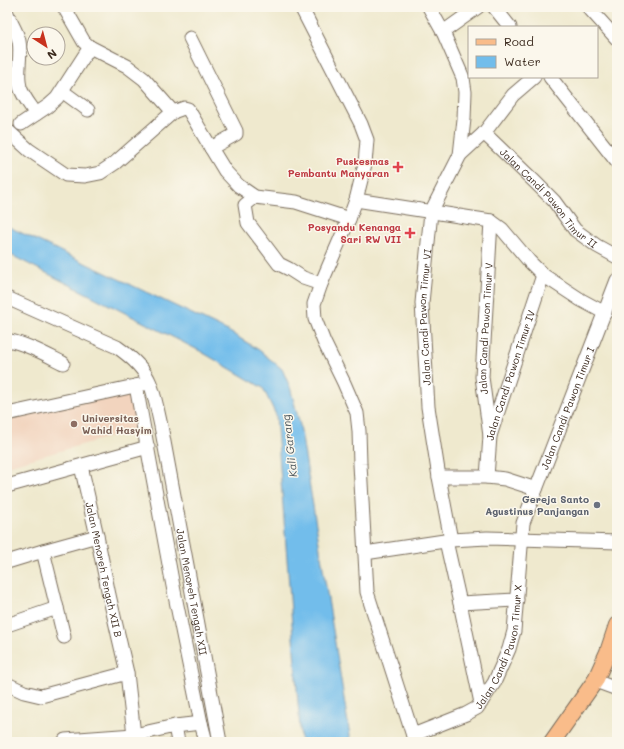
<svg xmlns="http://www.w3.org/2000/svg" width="624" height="749" font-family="Mali,sans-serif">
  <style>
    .built { fill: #f2d4be }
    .water { fill: #72bdeb; stroke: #567484 }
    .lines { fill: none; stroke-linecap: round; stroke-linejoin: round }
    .minor-casing { stroke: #7a6d5c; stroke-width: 15 }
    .major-casing { stroke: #7a6d5c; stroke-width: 18 }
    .minor { stroke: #fff; stroke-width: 13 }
    .major { stroke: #f9bc8a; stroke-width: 16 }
    .health-dot { fill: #e0444e; stroke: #fbf7ec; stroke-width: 1.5 }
    .education-dot { fill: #8d6e63; stroke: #fbf7ec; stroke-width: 1.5 }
    .worship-dot { fill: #6b7280; stroke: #fbf7ec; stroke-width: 1.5 }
    .labels { text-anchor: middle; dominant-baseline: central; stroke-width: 3; stroke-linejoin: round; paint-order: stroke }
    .health-label { font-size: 10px; font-weight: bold; fill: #be3a42; stroke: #fbf7ec; text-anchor: end }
    .street-label { font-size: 10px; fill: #3b2a1e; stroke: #fbf7ec }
    .education-label { font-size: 10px; font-weight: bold; fill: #785e54; stroke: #fbf7ec; text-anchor: start }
    .worship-label { font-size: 10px; font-weight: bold; fill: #5b616d; stroke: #fbf7ec; text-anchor: end }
    .water-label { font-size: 11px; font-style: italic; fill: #4c565c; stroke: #fbf7ec }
  </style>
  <rect width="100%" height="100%" fill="#fbf7ec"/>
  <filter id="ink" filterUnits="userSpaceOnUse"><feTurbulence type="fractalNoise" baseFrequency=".025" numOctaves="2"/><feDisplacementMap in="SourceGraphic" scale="8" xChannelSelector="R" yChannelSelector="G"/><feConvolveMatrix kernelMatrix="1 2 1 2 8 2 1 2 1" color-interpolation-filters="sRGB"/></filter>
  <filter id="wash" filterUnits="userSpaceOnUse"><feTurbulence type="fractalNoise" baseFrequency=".012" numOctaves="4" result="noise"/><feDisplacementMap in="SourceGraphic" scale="16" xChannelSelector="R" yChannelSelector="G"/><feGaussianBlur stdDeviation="0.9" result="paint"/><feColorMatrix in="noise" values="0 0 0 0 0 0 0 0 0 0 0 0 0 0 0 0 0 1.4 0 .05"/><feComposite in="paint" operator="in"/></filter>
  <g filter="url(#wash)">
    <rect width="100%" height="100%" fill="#efe9ce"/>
    <polygon class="built" points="134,390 141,428 7,466 7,419"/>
    <polygon class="water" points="7,226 228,331 259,350 282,369 290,387 300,425 351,742 301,742 276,415 263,388 200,351 7,253"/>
  </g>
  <g filter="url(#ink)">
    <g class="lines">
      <defs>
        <g id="minor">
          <polyline points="64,7 84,42 90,47 127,66 144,79 173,112 184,108 188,109 211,148 225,171 239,186 255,197 296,202 349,219"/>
          <polyline points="301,7 361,124 367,140 365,164 356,200 349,219 321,284 314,304 315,319 324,342 344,383 357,413 359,431 360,464 367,592 415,742"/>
          <polyline points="429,7 443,32 463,78 465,92 464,119 460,155"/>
          <polyline points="494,7 510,27"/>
          <polyline points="588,7 617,39"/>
          <path d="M 7,13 C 10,22 17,31 19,41 C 22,56 16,72 20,87 C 23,97 31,106 36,114"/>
          <polyline points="443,32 478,7"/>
          <polyline points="190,38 236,131 236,134 211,148"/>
          <polyline points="550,77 617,162"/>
          <polyline points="62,91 88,110"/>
          <polyline points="21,124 48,106 57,98 90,47"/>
          <polyline points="7,130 29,150 66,175 85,176 100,173 115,163 173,112"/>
          <path id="s1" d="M 484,133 L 534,181 L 554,201 L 575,230 L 597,246 L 617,257"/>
          <polyline points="255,197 245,205 248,223 279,264 289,269 303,278 321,284"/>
          <polyline points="356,200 491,221 502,229 529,261 543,275 581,300 605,313"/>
          <path id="s2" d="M 7,298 L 117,347 C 130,356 144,368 150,383 C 155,396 158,412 161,426 L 220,742"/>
          <path d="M 7,340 C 27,344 45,354 63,363"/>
          <polyline points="136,386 173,586 201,723 206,742"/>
          <polyline points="7,414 144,384"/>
          <path id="s3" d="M 490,436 L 482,377 L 491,221"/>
          <path id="s4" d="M 81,466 L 97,536 L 109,595 L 127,673 L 134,735 L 175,726 L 201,723"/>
          <polyline points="439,477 487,477 505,479 536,489"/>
          <path id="s5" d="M 487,477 L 490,436 L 543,275"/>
          <polyline points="7,486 148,447"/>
          <path id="s6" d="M 451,540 L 439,477 L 428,407 L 422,303 L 431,212 L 460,155 L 484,133 L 513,95 L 534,77"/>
          <polyline points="446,541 460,603 481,703"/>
          <polyline points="365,553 451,540 487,538 617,542"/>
          <polyline points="7,562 43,551 97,536"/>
          <polyline points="460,603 517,600"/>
          <polyline points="57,608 64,637"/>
          <polyline points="7,625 57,608 43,551"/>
          <polyline points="595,681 617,689"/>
          <polyline points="7,684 24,692 41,696 127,673"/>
          <polyline points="175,726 178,742"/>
          <path id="s7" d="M 413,735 L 466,714 L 477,708 L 494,683 L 509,649 L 514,631 L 523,523 L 617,280"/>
          <polyline points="65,740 134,735 136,742"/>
        </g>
        <polyline id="major" points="552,742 595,681 608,652 617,625"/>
      </defs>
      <use href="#minor" class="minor-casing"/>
      <use href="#major" class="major-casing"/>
      <use href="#minor" class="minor"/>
      <use href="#major" class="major"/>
    </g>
  </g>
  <g class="health-dot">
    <path d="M396 161h4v4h4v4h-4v4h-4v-4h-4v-4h4z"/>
    <path d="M408 227h4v4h4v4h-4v4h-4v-4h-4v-4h4z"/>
  </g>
  <circle class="education-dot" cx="74" cy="424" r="4"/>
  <circle class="worship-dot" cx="597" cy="505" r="4"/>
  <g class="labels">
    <g class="health-label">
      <text x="389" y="161">Puskesmas<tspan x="389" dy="12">Pembantu Manyaran</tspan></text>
      <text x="401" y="227">Posyandu Kenanga<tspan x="401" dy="12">Sari RW VII</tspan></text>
    </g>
    <g class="street-label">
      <text stroke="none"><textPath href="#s1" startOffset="92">Jalan Candi Pawon Timur II</textPath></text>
      <text stroke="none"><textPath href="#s6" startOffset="225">Jalan Candi Pawon Timur VI</textPath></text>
      <text stroke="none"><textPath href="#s3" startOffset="108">Jalan Candi Pawon Timur V</textPath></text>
      <text stroke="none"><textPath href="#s5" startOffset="105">Jalan Candi Pawon Timur IV</textPath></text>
      <text stroke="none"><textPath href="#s7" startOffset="387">Jalan Candi Pawon Timur I</textPath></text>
      <text stroke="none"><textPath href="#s4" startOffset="106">Jalan Menoreh Tengah XII B</textPath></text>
      <text stroke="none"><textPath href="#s2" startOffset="383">Jalan Menoreh Tengah XII</textPath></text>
      <text stroke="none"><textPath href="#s7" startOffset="136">Jalan Candi Pawon Timur X</textPath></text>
    </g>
    <g class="education-label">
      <text x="82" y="418">Universitas<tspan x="82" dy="12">Wahid Hasyim</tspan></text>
    </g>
    <g class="worship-label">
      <text x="589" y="499">Gereja Santo<tspan x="589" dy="12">Agustinus Panjangan</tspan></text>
    </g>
    <g class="water-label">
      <text transform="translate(289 446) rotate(-97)">Kali Garang</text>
    </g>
  </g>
  <rect width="624" height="749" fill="none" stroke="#fbf7ec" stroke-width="24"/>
  <rect x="468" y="26" width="130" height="52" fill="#fbf7ec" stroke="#aea59a"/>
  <rect x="476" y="39" width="20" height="6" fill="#f9bc8a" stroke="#aea59a"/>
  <text x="504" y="46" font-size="12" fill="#3b2a1e">Road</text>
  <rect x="476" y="56" width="20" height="12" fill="#72bdeb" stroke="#aea59a"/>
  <text x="504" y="66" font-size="12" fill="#3b2a1e">Water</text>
  <g transform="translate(46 46) rotate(144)"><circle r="19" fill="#fbf7ec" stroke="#aea59a"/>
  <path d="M0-3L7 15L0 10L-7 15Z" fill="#c8321e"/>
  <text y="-6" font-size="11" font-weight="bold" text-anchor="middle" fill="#3b2a1e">N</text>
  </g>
</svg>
